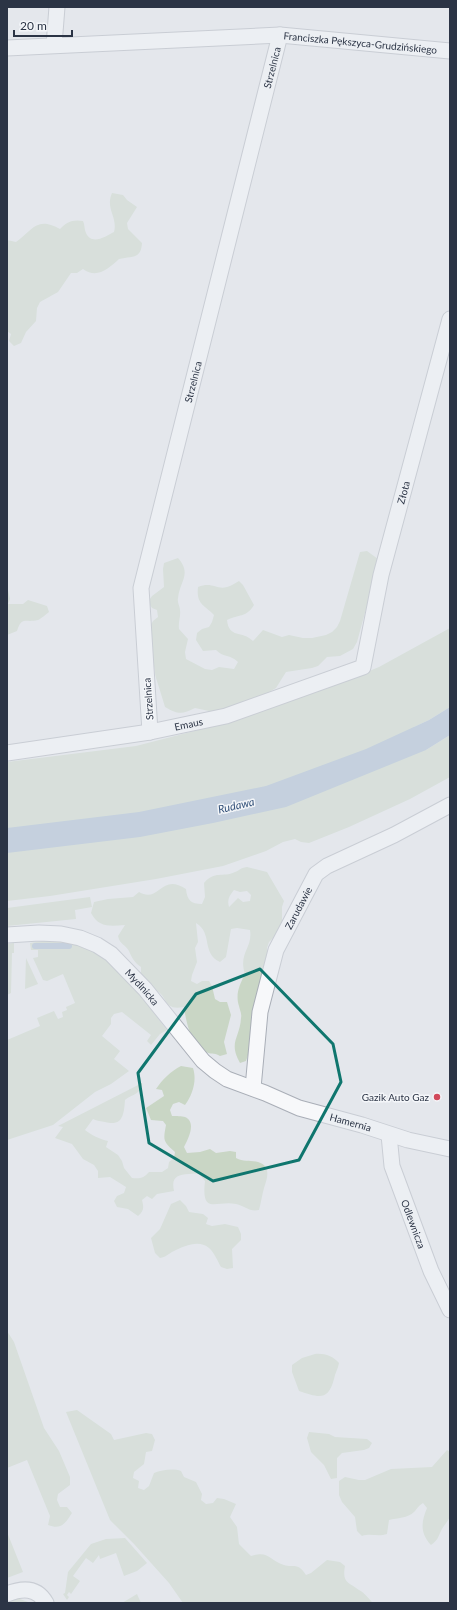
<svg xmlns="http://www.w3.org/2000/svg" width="457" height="1610" font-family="Lato,sans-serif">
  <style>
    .green { fill: #c9d6c5; fill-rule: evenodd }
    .water { fill: #9fb4cc }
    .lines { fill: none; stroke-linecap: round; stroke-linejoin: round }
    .stream { stroke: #9fb4cc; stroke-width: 6 }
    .street-casing { stroke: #a9aeb7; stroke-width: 17 }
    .street { stroke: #f7f8fa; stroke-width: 15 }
    .marked { fill: none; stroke: #0f766e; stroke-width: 3; stroke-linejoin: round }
    .poi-dot { fill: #d1495b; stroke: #f4f6f9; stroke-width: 1.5 }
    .labels { text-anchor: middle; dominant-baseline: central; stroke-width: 3; stroke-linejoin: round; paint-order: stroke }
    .street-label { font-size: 10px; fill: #2b3445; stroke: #f4f6f9 }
    .poi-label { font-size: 10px; fill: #2b3445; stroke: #f4f6f9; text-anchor: end }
    .water-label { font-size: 11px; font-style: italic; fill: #34527a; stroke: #f4f6f9 }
  </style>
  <rect width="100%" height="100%" fill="#e4e7ec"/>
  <g class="green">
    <path d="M 112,193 L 123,195 L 127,200 L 137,207 L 127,223 L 128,229 L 142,243 C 141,260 131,256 119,259 C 108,269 97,279 83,269 L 77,273 L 71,273 L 58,292 L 40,302 L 37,308 L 36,321 L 26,332 L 21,343 L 14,346 L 9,341 L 11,334 L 7,331 L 7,240 L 16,242 C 33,230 36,216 60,229 C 66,222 73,219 83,221 C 85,225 84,229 86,233 C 92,246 106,236 114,232 C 118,217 105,209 112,193 Z"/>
    <path d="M 367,551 L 378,559 L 378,565 L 357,642 L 353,649 L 340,656 L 327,657 L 318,666 L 312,668 L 286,672 L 276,688 L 259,698 L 224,711 L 209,711 L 195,708 C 182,715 177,714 165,707 C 162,697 159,687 156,678 C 154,670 156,666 150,659 L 150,627 L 153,621 L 158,617 L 157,610 L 152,608 L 148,602 L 152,596 L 164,587 L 163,569 L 164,563 L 178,558 C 192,574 180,581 178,598 C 177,603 180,606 180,610 C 181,616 178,623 179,629 L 188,639 L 185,652 L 186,659 L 205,669 L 212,670 L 219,667 L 234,669 L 238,662 C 230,654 224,658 216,650 L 203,651 L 196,640 L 197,633 L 202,629 L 209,627 L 212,622 L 214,615 C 204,605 196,604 198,587 C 212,581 216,590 227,587 C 231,586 235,583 239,581 L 243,585 L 254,605 C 246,618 239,614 227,620 C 229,639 242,630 253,641 L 263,630 L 282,637 L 289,635 L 303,638 L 312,638 L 326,635 L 332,632 L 337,627 L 340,621 L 360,552 Z"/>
    <path d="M 7,585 L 10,599 L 8,604 L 23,604 L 28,600 L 47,606 L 49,612 C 46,614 41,619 38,620 C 25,623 22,616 17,631 L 7,635 Z"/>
    <path d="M 450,628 L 450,707 L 429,720 L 414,727 L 426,750 L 450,735 L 450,777 L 410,799 L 349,827 L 309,843 L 301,842 L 295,839 L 283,842 L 266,851 L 223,866 L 156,879 L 50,896 L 7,901 L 7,762 L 136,746 L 206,728 L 340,683 L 379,667 ZM 329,764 L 322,792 L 323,766 Z"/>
    <path d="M 247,867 L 267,872 L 284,901 L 282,907 L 282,927 L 279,932 L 269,942 L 267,948 L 270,973 L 250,1049 L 246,1061 L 240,1063 C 228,1042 240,1038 241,1018 C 242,1014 240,1011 239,1006 C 235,994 240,984 245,974 C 238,953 253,948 250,930 L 237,928 L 231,929 L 226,957 L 220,962 C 201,953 213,933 196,923 L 198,942 L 195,948 L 197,962 L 192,975 L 191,981 L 197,984 L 202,981 L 209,981 L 212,986 L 215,999 L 220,1002 L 227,1002 L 231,1015 L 224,1042 L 227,1054 L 220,1056 C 213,1052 211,1055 206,1052 C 191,1045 186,1022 184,1007 C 163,1011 168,997 157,991 C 155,990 153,990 151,989 C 147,988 144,984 141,981 L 141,967 C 134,962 132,958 129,951 C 125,944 120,945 118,936 L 125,925 C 110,926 99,928 91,913 L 94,902 L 108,899 L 133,897 L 139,892 C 159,904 161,872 186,889 C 187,900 191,904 202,904 L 205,897 L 204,883 C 215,870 222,878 235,872 C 241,870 239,868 247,867 ZM 234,890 L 240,892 L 247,891 L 251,895 L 250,901 L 243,902 L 238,898 L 229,907 C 227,900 229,896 234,890 Z"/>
    <polygon points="90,897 92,907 75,910 76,919 7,926 7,908"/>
    <path d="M 43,941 C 58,941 74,943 88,949 C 120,964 146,1003 167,1030 L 160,1034 L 151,1045 L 147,1041 L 151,1035 L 122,1012 L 114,1014 L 111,1018 L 111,1024 L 102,1036 L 120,1051 L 114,1059 L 129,1071 L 111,1084 L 95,1092 L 53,1125 L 7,1140 L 7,1040 L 40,1026 L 37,1018 L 54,1011 L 58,1019 L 63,1017 L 62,1012 L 67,1010 L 66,1007 L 75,1003 L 63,974 L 47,981 L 43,980 L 33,958 L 38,957 L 38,950 L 31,950 L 30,943 Z"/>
    <polygon points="14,943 14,953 12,953 11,993 7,995 7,944"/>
    <polygon points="26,958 38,984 25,989"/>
    <path d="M 181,1066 L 193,1068 C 197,1080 193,1094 185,1105 L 179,1102 L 173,1104 L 170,1110 L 172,1116 C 176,1116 182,1116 185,1117 C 197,1122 188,1139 184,1147 L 187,1153 L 200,1152 L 210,1149 L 216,1153 L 230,1151 L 236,1152 L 236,1158 C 244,1162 250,1160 258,1162 C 272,1166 267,1179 264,1188 C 262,1195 261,1203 259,1210 C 249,1212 245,1206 236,1204 C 216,1200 201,1216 205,1181 C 203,1179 201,1176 199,1174 C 196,1173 192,1174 189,1174 C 177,1175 171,1177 174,1191 L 157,1194 L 152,1199 L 147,1196 L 142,1200 C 144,1208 144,1211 138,1216 L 128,1209 L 117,1207 L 114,1201 L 117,1196 L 124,1193 L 126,1187 L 110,1177 L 98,1178 L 98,1171 L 94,1165 L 83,1159 L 72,1144 L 55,1138 L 63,1127 L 58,1126 L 142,1083 C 141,1095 132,1094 125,1100 C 124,1114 123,1127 105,1122 C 101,1121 97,1121 93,1119 L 85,1130 C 91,1135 100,1139 108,1141 L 106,1147 L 118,1155 L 122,1161 L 124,1168 L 132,1178 C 140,1179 144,1178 149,1172 L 162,1172 L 168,1168 L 169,1162 L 174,1158 L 175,1152 C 163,1141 163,1141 166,1125 L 163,1121 L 151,1120 L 146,1108 L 164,1096 L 162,1090 L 156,1089 C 162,1080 171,1071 181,1066 Z"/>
    <path d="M 180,1200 L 186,1206 L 189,1212 L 203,1214 L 208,1218 L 206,1224 L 212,1226 L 225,1224 L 238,1227 L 241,1234 L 241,1240 L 232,1249 L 233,1268 L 227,1269 L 221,1267 C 218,1262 214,1252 209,1248 C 199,1239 184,1246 174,1251 C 168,1254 166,1257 160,1258 L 155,1253 L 151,1238 L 160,1229 L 171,1204 Z"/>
    <path d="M 7,1331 L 14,1342 L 44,1428 L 59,1451 L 70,1477 L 70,1485 L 58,1494 L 57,1500 L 60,1507 L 67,1507 L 72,1513 C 65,1524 61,1530 48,1525 L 50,1516 L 27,1460 L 7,1468 Z"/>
    <path d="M 315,1354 C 324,1353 333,1356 339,1363 C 338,1369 335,1373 334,1379 C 328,1402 318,1397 299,1391 L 292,1372 L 292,1365 L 302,1358 Z"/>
    <path d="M 77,1410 L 111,1434 L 114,1440 L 146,1433 L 152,1434 L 155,1440 L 152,1451 L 146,1452 L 144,1464 L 134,1472 L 133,1478 L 139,1481 L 138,1488 L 144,1490 L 149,1486 L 154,1473 C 162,1470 173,1468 181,1471 L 184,1477 L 196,1482 L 202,1494 L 201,1500 L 206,1504 L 213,1503 L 217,1498 L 224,1499 L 236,1504 L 230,1517 L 237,1527 L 239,1544 L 251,1556 C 269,1550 269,1560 284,1565 C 294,1568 298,1562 306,1575 L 311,1573 L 327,1560 L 340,1562 L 345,1566 C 342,1583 348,1582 359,1590 C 365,1593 369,1599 373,1603 L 183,1603 L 169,1583 L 134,1544 L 110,1520 L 66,1412 Z"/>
    <polygon points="309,1432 329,1434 335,1437 367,1439 372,1443 369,1448 364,1450 342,1453 337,1458 337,1478 331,1479 324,1465 311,1452 307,1438"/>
    <path d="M 447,1450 L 450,1452 L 450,1516 C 448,1522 443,1526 441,1531 C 438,1537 438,1540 431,1545 C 420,1533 421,1522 427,1508 L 423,1503 C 418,1506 417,1509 414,1512 C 408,1518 397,1518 389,1520 L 387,1534 C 378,1537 371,1533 362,1536 L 357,1531 L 355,1517 L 342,1502 L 339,1495 L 339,1481 L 345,1477 L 359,1480 L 365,1480 L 391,1469 L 432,1467 Z"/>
    <polygon points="7,1532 23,1572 7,1578"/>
    <polygon points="125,1538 147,1563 137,1571 124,1576 116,1553 100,1559 99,1555 93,1563 86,1558 73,1576 80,1581 71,1594 69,1592 67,1595 69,1597 67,1600 63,1594 65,1593 68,1572 91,1544 106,1539"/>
    <polygon points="137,1594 141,1603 122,1603"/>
    <polygon points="17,1598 31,1603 7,1603 7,1601"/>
  </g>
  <polygon class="water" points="450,707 450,735 426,750 286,807 213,823 140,837 7,853 7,828 139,812 266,786 366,749 429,720"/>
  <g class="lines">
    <polyline class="stream" points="35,946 69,946"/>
    <defs>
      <g id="street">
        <polyline points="54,45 57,7"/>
        <path id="s1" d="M 7,48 L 280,35 L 450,51"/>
        <path id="s2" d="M 150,732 L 141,588 L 280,35"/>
        <path id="s3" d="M 7,753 L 150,732 L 226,716 L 363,667 L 381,575 L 450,319"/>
        <path id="s4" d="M 7,935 L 39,933 L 61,934 L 80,938 L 97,945 L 111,954 L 145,989 L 203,1061 L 215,1071 L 227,1079 L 265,1093 L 299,1108 L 362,1125 L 408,1140 L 450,1149"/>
        <path id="s5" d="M 253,1088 L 260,1012 L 276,950 L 316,874 L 327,866 L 394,835 L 450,805"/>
        <path id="s6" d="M 389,1135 L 392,1166 L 431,1271 L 450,1310"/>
        <path d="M 7,1594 C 22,1588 37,1587 46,1603"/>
      </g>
    </defs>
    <use href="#street" class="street-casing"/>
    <use href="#street" class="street"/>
  </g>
  <path d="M0 0H457V1610H0ZM 260,969 L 333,1044 L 341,1082 L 299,1160 L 213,1181 L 149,1143 L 138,1073 L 196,994 Z" fill="#e4e7ec" fill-opacity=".55" fill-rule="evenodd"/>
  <path class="marked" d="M 260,969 L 333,1044 L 341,1082 L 299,1160 L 213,1181 L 149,1143 L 138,1073 L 196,994 Z"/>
  <circle class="poi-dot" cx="437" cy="1097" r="4"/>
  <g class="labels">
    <g class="street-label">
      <text stroke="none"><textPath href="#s1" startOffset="354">Franciszka Pększyca-Grudzińskiego</textPath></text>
      <text stroke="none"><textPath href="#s2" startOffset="681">Strzelnica</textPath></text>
      <text stroke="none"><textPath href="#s2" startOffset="357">Strzelnica</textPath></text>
      <text stroke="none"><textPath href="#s3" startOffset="547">Złota</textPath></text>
      <text transform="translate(148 699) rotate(-94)">Strzelnica</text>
      <text stroke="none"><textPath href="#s3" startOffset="184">Emaus</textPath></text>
      <text stroke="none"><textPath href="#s5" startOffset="188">Zarudawie</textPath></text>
      <text stroke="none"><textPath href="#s4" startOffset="154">Mydlnicka</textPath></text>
      <text stroke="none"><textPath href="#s4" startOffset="411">Hamernia</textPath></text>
      <text stroke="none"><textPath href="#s6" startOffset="93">Odlewnicza</textPath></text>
    </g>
    <g class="poi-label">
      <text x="429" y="1097">Gazik Auto Gaz</text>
    </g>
    <g class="water-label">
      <text transform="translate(236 805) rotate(-13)">Rudawa</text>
    </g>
  </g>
  <rect width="457" height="1610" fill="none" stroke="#2b3445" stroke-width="16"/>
  <path d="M14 30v6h58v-6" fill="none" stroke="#2b3445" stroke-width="2"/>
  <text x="20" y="30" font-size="12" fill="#2b3445" stroke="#f4f6f9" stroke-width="3" paint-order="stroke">20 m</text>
</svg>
